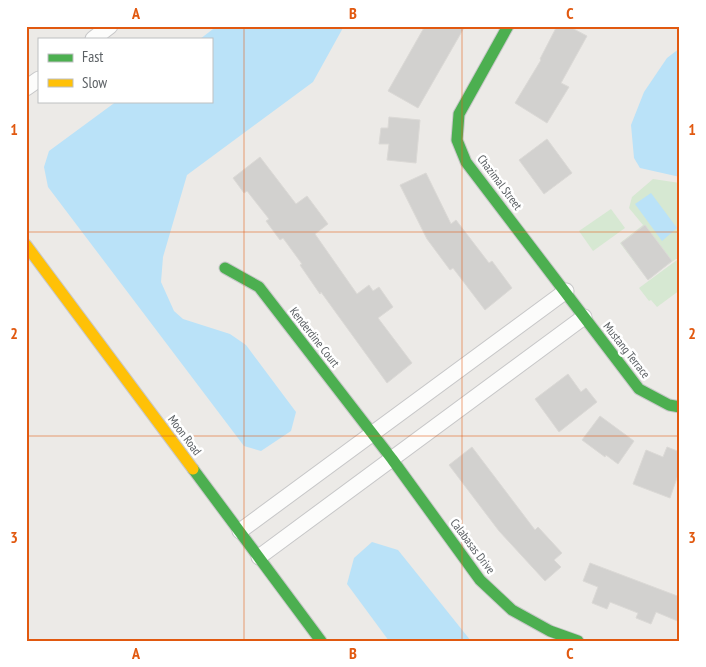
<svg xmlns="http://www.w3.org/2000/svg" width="706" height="667" font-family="'PT Sans Narrow',sans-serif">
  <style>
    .green { fill: #d6e8d2 }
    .water { fill: #bae2f8 }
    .building { fill: #d2d1cf; stroke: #dbd9d6 }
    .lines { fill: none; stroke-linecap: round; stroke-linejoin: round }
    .street-casing { stroke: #c7c7c8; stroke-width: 17 }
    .fast-casing { stroke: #c8c8c9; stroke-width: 13 }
    .slow-casing { stroke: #c8c8c9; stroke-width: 13 }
    .street { stroke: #fcfcfb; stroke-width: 15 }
    .fast { stroke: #4caf50; stroke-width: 11 }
    .slow { stroke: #ffc107; stroke-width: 11 }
    .grid { fill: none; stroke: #e15910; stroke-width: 1; stroke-opacity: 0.55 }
    .labels { text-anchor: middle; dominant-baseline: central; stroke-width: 5; stroke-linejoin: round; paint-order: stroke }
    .street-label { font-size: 12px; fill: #5c6165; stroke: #fff }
    .neatline { fill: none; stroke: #e15910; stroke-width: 2 }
    .grid-label { font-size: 16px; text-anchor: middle; font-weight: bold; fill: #e15910 }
  </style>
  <rect width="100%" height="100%" fill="#eceae7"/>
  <g class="green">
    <polygon points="653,179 680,183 680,259 676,259 647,279 620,243 643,225 629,208 632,197"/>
    <polygon points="611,209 625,228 593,251 579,231"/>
    <polygon points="677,260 680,260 680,290 657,307 651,300 649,301 639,288"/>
  </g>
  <g class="water">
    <polygon points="217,26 344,26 313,82 187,175 163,257 161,282 174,311 183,319 230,334 246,345 296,412 291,431 261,451 244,446 48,187 44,167 49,151 117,101 211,101 211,39 200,39"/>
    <polygon points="680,48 680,177 640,168 634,158 631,125 644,92 667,58"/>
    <polygon points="651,193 677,228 662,241 635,204"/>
    <polygon points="372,542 398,550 471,641 389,641 347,584 354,558"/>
  </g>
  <g class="building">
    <polygon points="425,26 465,26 418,108 388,91"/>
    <polygon points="557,26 568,26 587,36 561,83 569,87 547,123 515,103 541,60 540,59"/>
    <polygon points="389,117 420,120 416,163 387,160 389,144 379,144 381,128 388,128"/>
    <polygon points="547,139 572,173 544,194 519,160"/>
    <polygon points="260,157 296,204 307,196 328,224 315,234 357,294 369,285 373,291 379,287 393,307 378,318 412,363 387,383 321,292 320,294 300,265 302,264 283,238 280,240 266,221 269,219 247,191 244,193 233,178"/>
    <polygon points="426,173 451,224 456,220 489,263 492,261 512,288 485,310 453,268 450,270 427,239 400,185"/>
    <polygon points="645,225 672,261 648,280 621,243"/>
    <polygon points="568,374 581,392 586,388 597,402 559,432 535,399"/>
    <polygon points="600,416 634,441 618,464 606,455 605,457 582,440"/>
    <polygon points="472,447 535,530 538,527 562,553 554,560 561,567 545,581 499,531 449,465"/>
    <polygon points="667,447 680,452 680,469 670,498 633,484 646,450 663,457"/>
    <polygon points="590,563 680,597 680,622 656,612 651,624 636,618 638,613 610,602 607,609 592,603 598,587 583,581"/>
  </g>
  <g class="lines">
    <defs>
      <g id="street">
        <polyline points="93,39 110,26"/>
        <polyline points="26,88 39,79"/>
        <polyline points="240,531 566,291"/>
        <polyline points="259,557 584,317"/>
      </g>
      <g id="fast">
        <polyline points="508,26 459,114 457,140 466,162 639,389 669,405 680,407"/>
        <polyline points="225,268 259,287 392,459 480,580 512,610 550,631 578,641"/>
        <polyline points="193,469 321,641"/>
      </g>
      <polyline id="slow" points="26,245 193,469"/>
    </defs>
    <use href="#street" class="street-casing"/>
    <use href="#fast" class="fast-casing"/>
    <use href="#slow" class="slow-casing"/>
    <use href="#street" class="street"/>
    <use href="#fast" class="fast"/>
    <use href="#slow" class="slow"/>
  </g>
  <path class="grid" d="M 244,26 L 244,641M 462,26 L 462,641M 26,232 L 680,232M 26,436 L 680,436"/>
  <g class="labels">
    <g class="street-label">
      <text transform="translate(500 182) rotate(53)">Chazimal Street</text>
      <text transform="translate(315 337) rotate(52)">Kenderdine Court</text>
      <text transform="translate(627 350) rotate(52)">Mustang Terrace</text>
      <text transform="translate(185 435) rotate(53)">Moon Road</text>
      <text transform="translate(473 546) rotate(53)">Calabasas Drive</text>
    </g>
  </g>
  <rect width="706" height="667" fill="none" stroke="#ffffff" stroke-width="55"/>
  <rect x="38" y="38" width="175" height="65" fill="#ffffff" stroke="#bec0c1"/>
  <rect x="48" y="54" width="25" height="8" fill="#4caf50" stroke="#bec0c1"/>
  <text x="82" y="62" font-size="15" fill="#5c6165">Fast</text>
  <rect x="48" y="79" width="25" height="8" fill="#ffc107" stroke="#bec0c1"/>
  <text x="82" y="88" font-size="15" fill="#5c6165">Slow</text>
  <rect x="28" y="28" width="650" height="612" class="neatline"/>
  <g class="grid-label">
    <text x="136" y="19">A</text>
    <text x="353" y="19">B</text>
    <text x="570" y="19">C</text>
    <text x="14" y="135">1</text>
    <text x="692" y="135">1</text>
    <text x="14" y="339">2</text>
    <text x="692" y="339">2</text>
    <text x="14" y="543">3</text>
    <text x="692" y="543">3</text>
    <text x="136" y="659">A</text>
    <text x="353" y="659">B</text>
    <text x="570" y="659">C</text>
  </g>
</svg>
